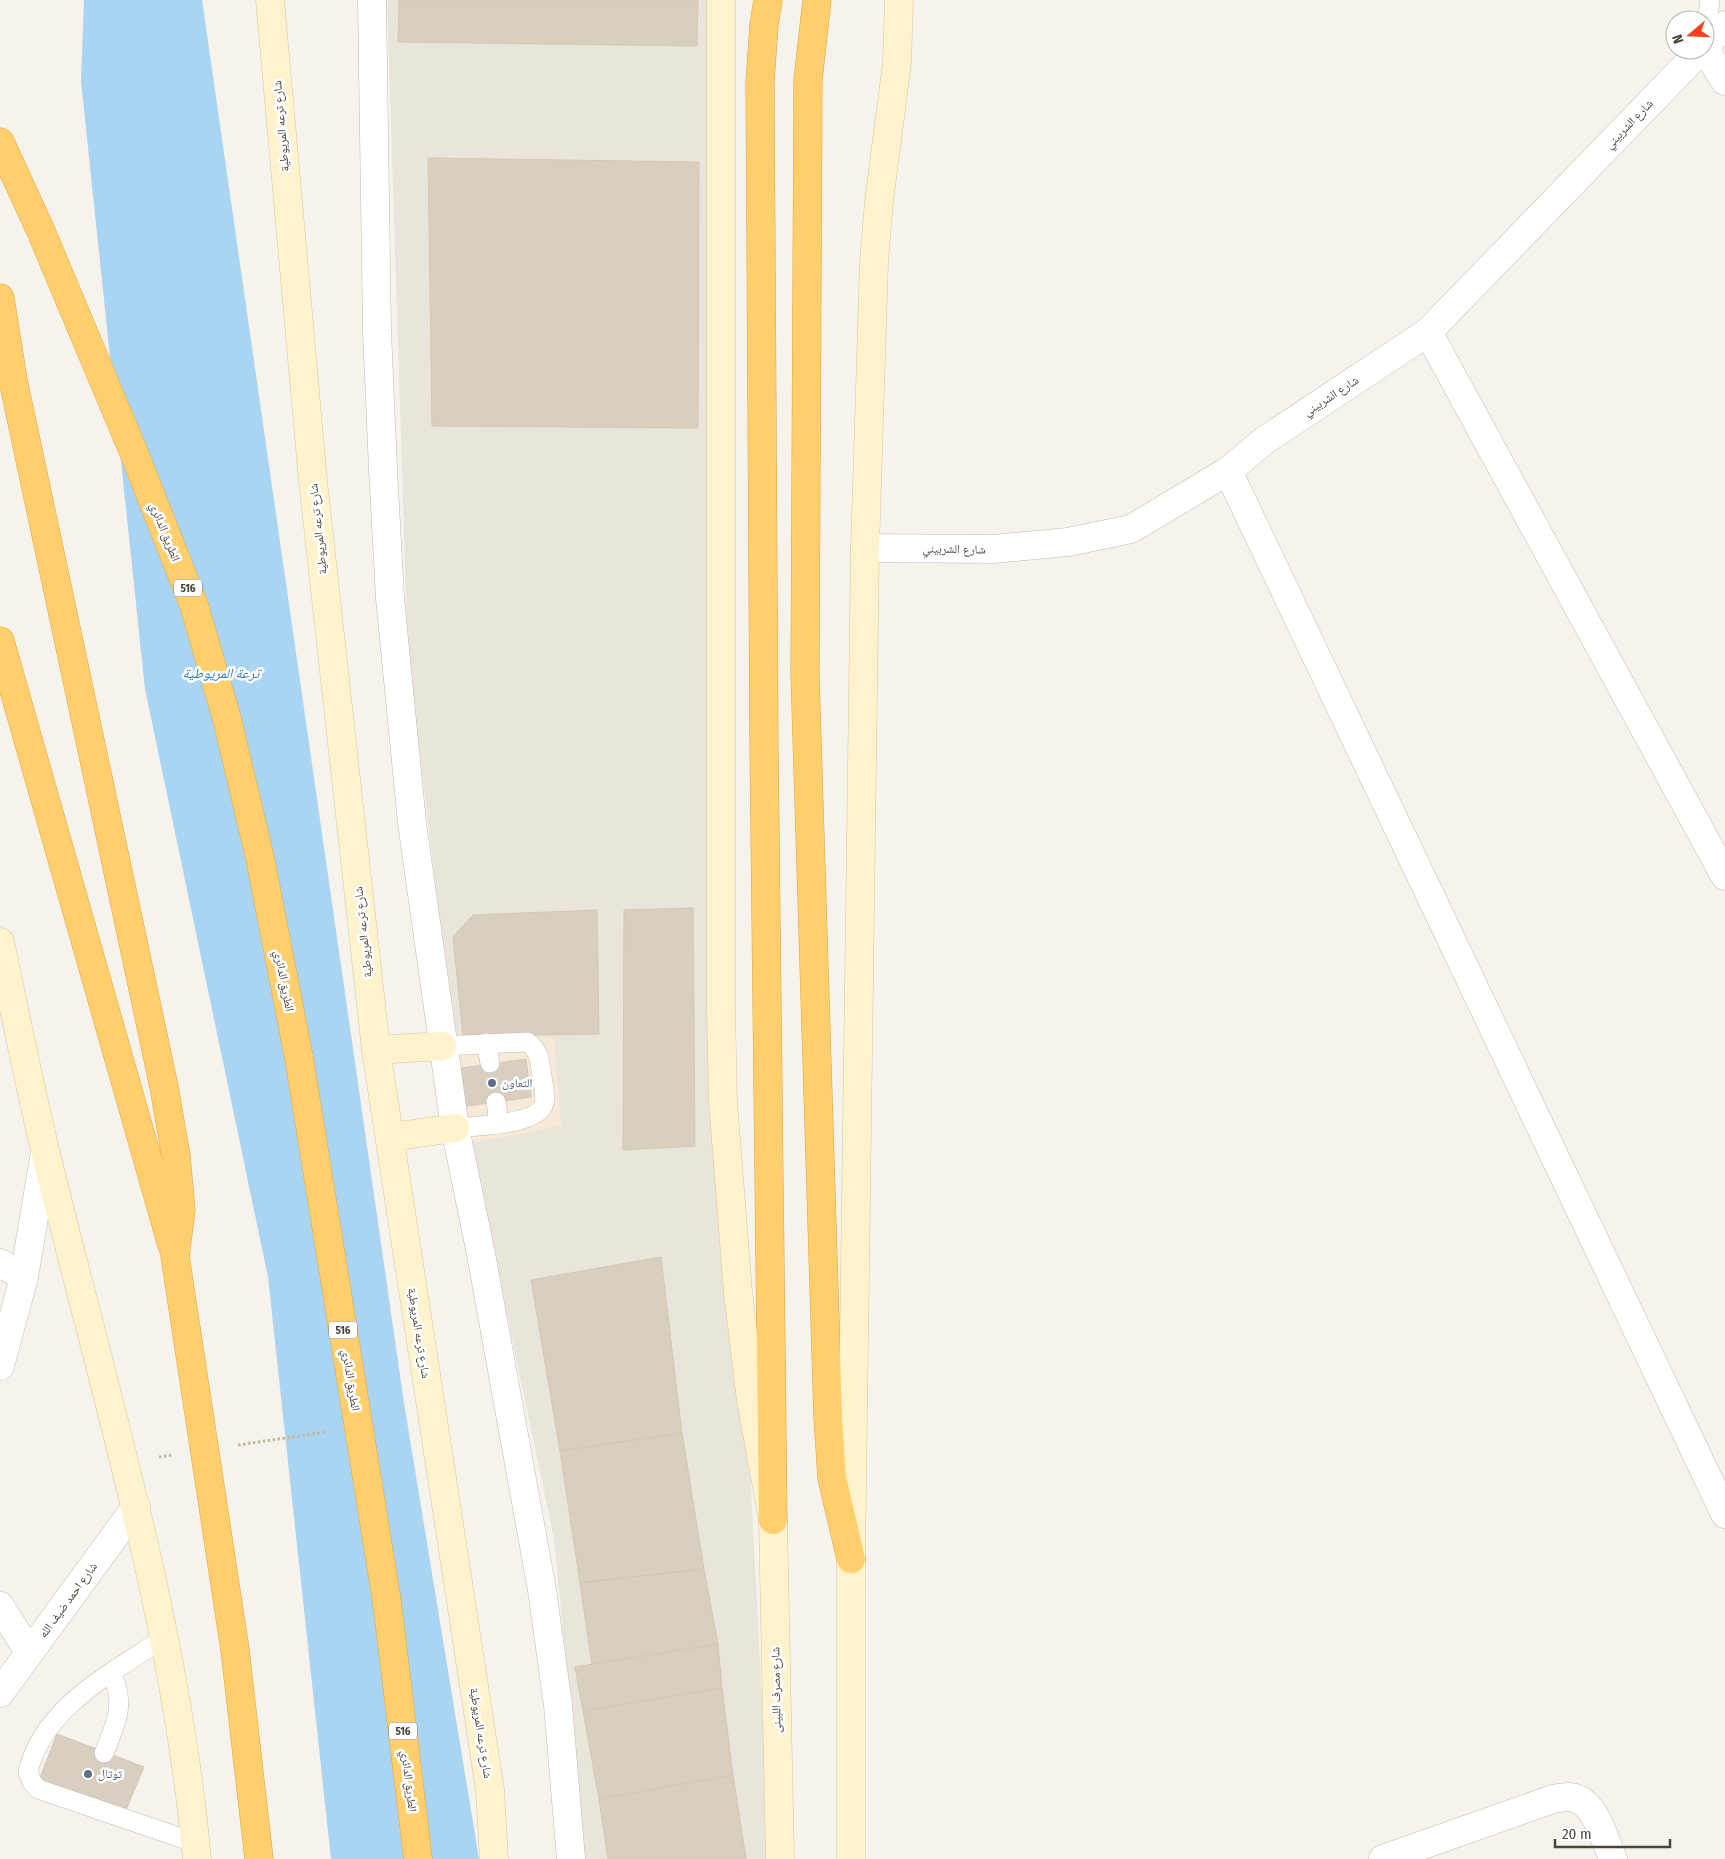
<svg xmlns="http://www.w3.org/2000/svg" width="1725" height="1859" font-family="'Fira Sans Condensed','Noto Naskh Arabic',sans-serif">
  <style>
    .residential { fill: #eae5da }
    .commercial { fill: #f7ead8 }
    .water { fill: #a9d4f2 }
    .building { fill: #d8cfc1; stroke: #d3c7b4 }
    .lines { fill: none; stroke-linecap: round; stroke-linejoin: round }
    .service-casing { stroke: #c2bbae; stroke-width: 20 }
    .minor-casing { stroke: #c2bbae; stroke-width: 29 }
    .tertiary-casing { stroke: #c2bbae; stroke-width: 29 }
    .secondary-casing { stroke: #d6c79b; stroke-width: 29 }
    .motorway-casing { stroke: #e0a43c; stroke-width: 29 }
    .path { stroke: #c4b79f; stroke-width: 3; stroke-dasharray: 2.5 2.5; stroke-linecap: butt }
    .service { stroke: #fff; stroke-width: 19 }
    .minor { stroke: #fff; stroke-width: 28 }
    .tertiary { stroke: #fff; stroke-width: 28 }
    .secondary { stroke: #fff3cd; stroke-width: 28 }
    .motorway { stroke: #ffcf6e; stroke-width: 28 }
    .motorway-bridge-casing { stroke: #e0a43c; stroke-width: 29; stroke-linecap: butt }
    .motorway-bridge { stroke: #ffcf6e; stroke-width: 28 }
    .service-dot { fill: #5c6f8a; stroke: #fff; stroke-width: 2 }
    .labels { text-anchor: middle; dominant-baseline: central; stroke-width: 5; stroke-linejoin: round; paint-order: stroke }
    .shield { fill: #fff; stroke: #817c74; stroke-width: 1 }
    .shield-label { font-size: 11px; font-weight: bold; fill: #4b4439 }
    .street-label { font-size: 12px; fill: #4b4439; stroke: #fff }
    .service-label { font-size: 12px; fill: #4e5e75; stroke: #fff; text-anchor: start }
    .water-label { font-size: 14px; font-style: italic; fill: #2e7ab2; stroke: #fff }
  </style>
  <rect width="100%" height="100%" fill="#f6f3ec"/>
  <polygon class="residential" points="387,0 713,0 722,920 770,1859 585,1859 554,1539 471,1143 554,1038 454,1038 408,656"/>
  <polygon class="commercial" points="454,1038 554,1038 561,1126 471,1143"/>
  <polygon class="water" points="84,0 202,0 404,1403 479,1859 331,1859 268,1277 145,689 81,81"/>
  <g class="building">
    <polygon points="399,0 698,0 697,46 398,42"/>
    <polygon points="428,158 699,162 698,428 432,426"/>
    <polygon points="693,908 695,1146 623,1150 624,910"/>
    <polygon points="597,910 599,1034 463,1036 453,937 473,915"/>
    <polygon points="526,1059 531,1097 460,1107 455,1069"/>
    <polygon points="661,1257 682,1433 560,1451 531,1280"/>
    <polygon points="682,1433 704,1569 580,1583 560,1451"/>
    <polygon points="704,1569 718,1644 592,1665 580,1583"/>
    <polygon points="718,1644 722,1688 583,1711 575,1667"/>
    <polygon points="722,1688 733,1775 599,1799 583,1711"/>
    <polygon points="57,1734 144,1767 126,1810 39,1780"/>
    <polygon points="733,1775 746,1859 608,1859 599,1799"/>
  </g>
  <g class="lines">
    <defs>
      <g id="service">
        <polyline points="1705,39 1710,0"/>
        <polyline points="486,1043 490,1063"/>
        <path d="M 442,1046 L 527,1042 C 539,1049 540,1062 542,1076 C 543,1084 546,1095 544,1103 C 540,1125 474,1126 455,1128"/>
        <polyline points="496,1102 499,1123"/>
        <path d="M 164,1638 C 112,1673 43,1707 28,1772 L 32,1782 L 38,1789 L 196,1843"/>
        <path d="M 104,1753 C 116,1723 126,1705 112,1674"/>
      </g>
      <g id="minor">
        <polyline points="1705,46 1725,25"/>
        <polyline points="1705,49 1725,81"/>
        <polyline points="1428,332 1725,876"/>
        <polyline points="1228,471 1725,1514"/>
        <polyline points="865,548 993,549 1068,542 1131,529 1228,471 1265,440 1428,332 1701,50"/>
        <polyline points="0,1263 24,1277"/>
        <polyline points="0,1366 24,1277 45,1152"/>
        <polyline points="0,1606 29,1652"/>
        <polyline points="0,1693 136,1507"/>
        <path d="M 1383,1859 L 1553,1799 C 1558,1798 1564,1797 1569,1797 C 1595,1798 1604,1839 1613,1859"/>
      </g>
      <polyline id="tertiary" points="372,0 377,331 383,469 390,598 412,823 455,1128 481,1254 542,1590 558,1705 571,1859"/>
      <g id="secondary">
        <polyline points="270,0 313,481 376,1050 490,1790 494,1859"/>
        <polyline points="721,0 721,1009 723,1102 738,1292 751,1400 773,1520 780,1859"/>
        <path d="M 0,942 C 15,1013 29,1084 46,1154 C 103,1388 175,1619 197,1859"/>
        <polyline points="376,1050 442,1046"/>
        <polyline points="391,1137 455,1128"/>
        <polyline points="851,1859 851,1559 865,548 874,262 879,201 897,63 899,0"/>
      </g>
      <g id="motorway">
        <polyline points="768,0 764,25 760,82 764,746 773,1520"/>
        <polyline points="817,0 808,80 805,674 828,1418 832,1478 851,1559"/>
        <polyline points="0,142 40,229 132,448 194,605 227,719 260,858 299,1058"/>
        <polyline points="0,298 13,380 164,1087 176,1156 181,1210 175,1256"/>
        <polyline points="0,641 172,1245"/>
        <polyline points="387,1602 418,1859"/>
        <polyline points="235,1650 259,1859"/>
      </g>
    </defs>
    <use href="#service" class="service-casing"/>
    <use href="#minor" class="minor-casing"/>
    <use href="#tertiary" class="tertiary-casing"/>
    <use href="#secondary" class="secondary-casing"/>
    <use href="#motorway" class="motorway-casing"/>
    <g class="path">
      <polyline points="238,1445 326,1432"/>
      <polyline points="159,1457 172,1455"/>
    </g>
    <use href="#service" class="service"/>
    <use href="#minor" class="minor"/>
    <use href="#tertiary" class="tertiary"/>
    <use href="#secondary" class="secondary"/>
    <use href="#motorway" class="motorway"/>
    <defs>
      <g id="motorway-bridge">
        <polyline points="299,1058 387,1602"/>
        <polyline points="175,1256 235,1650"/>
      </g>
    </defs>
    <use href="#motorway-bridge" class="motorway-bridge-casing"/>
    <use href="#motorway-bridge" class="motorway-bridge"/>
  </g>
  <g class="service-dot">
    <circle cx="492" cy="1083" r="5"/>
    <circle cx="88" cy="1774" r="5"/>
  </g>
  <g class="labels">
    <g class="shield">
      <rect x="174" y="579.5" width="28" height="17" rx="4"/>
      <rect x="329" y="1321.5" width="28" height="17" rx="4"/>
      <rect x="389" y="1722.5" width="28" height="17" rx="4"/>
    </g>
    <g class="shield-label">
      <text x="188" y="588">516</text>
      <text x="343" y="1330">516</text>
      <text x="403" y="1731">516</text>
    </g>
    <g class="street-label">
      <text transform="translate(1629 124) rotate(-46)">شارع الشربيني</text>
      <text transform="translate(281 126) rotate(-95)">شارع ترعه المريوطية</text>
      <text transform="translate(1331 396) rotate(-33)">شارع الشربيني</text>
      <text transform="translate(318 529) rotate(-96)">شارع ترعه المريوطية</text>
      <text transform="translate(165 532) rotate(68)">الطريق الدائري</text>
      <text transform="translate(954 549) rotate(1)">شارع الشربيني</text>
      <text transform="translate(363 932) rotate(-96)">شارع ترعه المريوطية</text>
      <text transform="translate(284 981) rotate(79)">الطريق الدائري</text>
      <text transform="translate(419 1333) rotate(81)">شارع ترعه المريوطية</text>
      <text transform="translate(351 1380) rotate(81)">الطريق الدائري</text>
      <text transform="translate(68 1600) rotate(-54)">شارع احمد ضيف الله</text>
      <text transform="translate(776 1690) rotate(-91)">شارع مصرف اللبينى</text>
      <text transform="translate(481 1733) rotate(81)">شارع ترعه المريوطية</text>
      <text transform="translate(409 1781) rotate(83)">الطريق الدائري</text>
    </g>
    <g class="service-label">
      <text x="502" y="1083">التعاون</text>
      <text x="98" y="1774">توتال</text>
    </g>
    <g class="water-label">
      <text x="221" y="673">ترعة المريوطية</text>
    </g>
  </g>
  <g transform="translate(1690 35) rotate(251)"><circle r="24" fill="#ffffff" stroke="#b7b4b0"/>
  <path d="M0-4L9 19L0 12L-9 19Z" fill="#fc3f1d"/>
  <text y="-8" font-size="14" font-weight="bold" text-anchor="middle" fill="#4b4439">N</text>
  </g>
  <path d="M1555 1839v8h115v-8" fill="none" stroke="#4b4439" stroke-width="2.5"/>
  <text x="1562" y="1839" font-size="15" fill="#4b4439" stroke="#ffffff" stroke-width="4" paint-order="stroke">20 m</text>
</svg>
